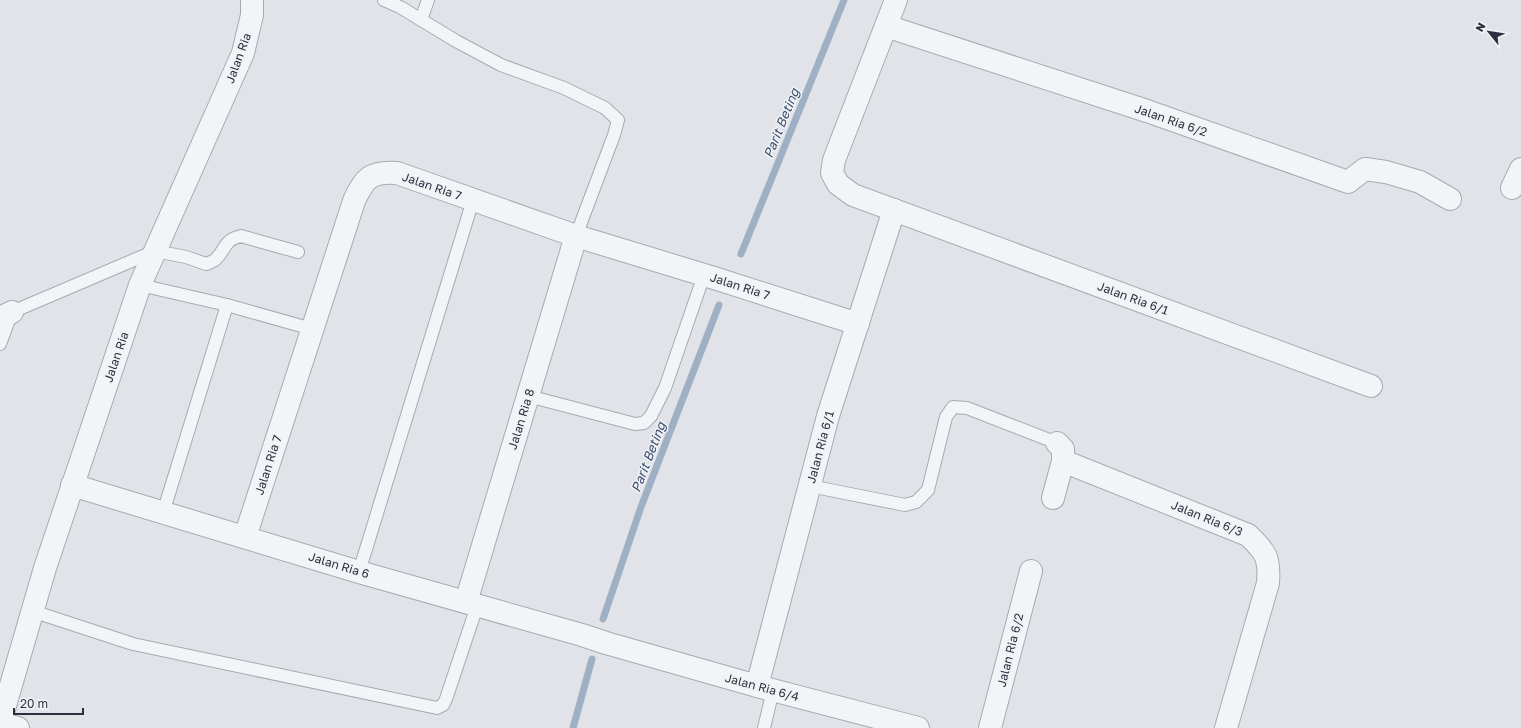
<svg xmlns="http://www.w3.org/2000/svg" width="1521" height="728" font-family="'Golos Text',sans-serif">
  <style>
    .lines { fill: none; stroke-linecap: round; stroke-linejoin: round }
    .stream { stroke: #9fafc4; stroke-width: 7 }
    .service-casing { stroke: #a7aab2; stroke-width: 14 }
    .minor-casing { stroke: #a7aab2; stroke-width: 24 }
    .service { stroke: #f3f4f7; stroke-width: 12 }
    .minor { stroke: #f3f4f7; stroke-width: 22 }
    .labels { text-anchor: middle; dominant-baseline: central; stroke-width: 3; stroke-linejoin: round; paint-order: stroke }
    .street-label { font-size: 12px; fill: #2b303e; stroke: #f0f2f6 }
    .water-label { font-size: 13px; font-style: italic; fill: #394d6e; stroke: #f0f2f6 }
  </style>
  <rect width="100%" height="100%" fill="#e1e3e8"/>
  <g class="lines">
    <g class="stream">
      <polyline points="741,254 844,0"/>
      <polyline points="603,619 641,507 719,305"/>
      <polyline points="573,728 592,659"/>
    </g>
    <defs>
      <g id="service">
        <polyline points="384,0 400,7 456,41 501,65 564,88 605,108 618,120 614,135 576,236"/>
        <polyline points="421,20 428,0"/>
        <polyline points="140,285 227,305 312,329"/>
        <path d="M 0,344 L 12,312 L 155,251 L 186,257 L 206,264 C 209,263 213,261 215,260 C 226,250 223,240 241,236 L 298,252"/>
        <polyline points="528,396 635,424 644,423 651,416 665,388 704,275"/>
        <polyline points="810,486 905,505 916,502 928,490 946,417 953,407 967,408 1057,443"/>
        <polyline points="163,513 227,305"/>
        <polyline points="359,572 473,200"/>
        <polyline points="32,611 133,644 437,708 443,705 446,699 477,606"/>
        <polyline points="764,728 773,690"/>
      </g>
      <g id="minor">
        <polyline points="896,0 834,160 832,173 838,184 853,195 1371,386"/>
        <polyline points="886,26 1147,111 1348,182 1365,169 1386,172 1420,182 1450,199"/>
        <polyline points="1512,188 1521,169"/>
        <polyline points="0,318 12,312"/>
        <path d="M 1063,461 L 1248,535 C 1266,552 1270,558 1268,583 L 1226,728"/>
        <polyline points="72,485 359,572 582,635 606,643 757,686 918,728"/>
        <polyline points="1053,498 1063,461 1063,449 1057,443"/>
        <path d="M 245,537 L 354,201 C 364,178 371,171 397,173 L 576,236 L 714,278 L 858,324"/>
        <polyline points="466,602 576,236"/>
        <polyline points="757,686 828,416 894,210"/>
        <polyline points="0,723 45,568 140,285 243,53 252,15 252,0"/>
        <polyline points="0,723 18,728"/>
        <polyline points="990,728 1031,571"/>
      </g>
    </defs>
    <use href="#service" class="service-casing"/>
    <use href="#minor" class="minor-casing"/>
    <use href="#service" class="service"/>
    <use href="#minor" class="minor"/>
  </g>
  <g class="labels">
    <g class="street-label">
      <text transform="translate(238 58) rotate(-70)">Jalan Ria</text>
      <text transform="translate(1171 120) rotate(19)">Jalan Ria 6/2</text>
      <text transform="translate(432 186) rotate(19)">Jalan Ria 7</text>
      <text transform="translate(740 286) rotate(18)">Jalan Ria 7</text>
      <text transform="translate(1133 298) rotate(20)">Jalan Ria 6/1</text>
      <text transform="translate(116 357) rotate(-71)">Jalan Ria</text>
      <text transform="translate(521 419) rotate(-73)">Jalan Ria 8</text>
      <text transform="translate(820 447) rotate(-75)">Jalan Ria 6/1</text>
      <text transform="translate(268 465) rotate(-72)">Jalan Ria 7</text>
      <text transform="translate(1207 518) rotate(22)">Jalan Ria 6/3</text>
      <text transform="translate(339 565) rotate(17)">Jalan Ria 6</text>
      <text transform="translate(1010 650) rotate(-76)">Jalan Ria 6/2</text>
      <text transform="translate(762 687) rotate(15)">Jalan Ria 6/4</text>
    </g>
    <g class="water-label">
      <text transform="translate(781 123) rotate(-68)">Parit Beting</text>
      <text transform="translate(648 457) rotate(-69)">Parit Beting</text>
    </g>
  </g>
  <g transform="translate(1489 32) rotate(300)" stroke="#f0f2f6" stroke-width="3" paint-order="stroke">
  <path d="M0-3L7 15L0 10L-7 15Z" fill="#2b303e"/>
  <text y="-6" font-size="11" font-weight="bold" text-anchor="middle" fill="#2b303e">N</text>
  </g>
  <path d="M14 708v6h69v-6" fill="none" stroke="#2b303e" stroke-width="2"/>
  <text x="20" y="708" font-size="12" fill="#2b303e" stroke="#f0f2f6" stroke-width="3" paint-order="stroke">20 m</text>
</svg>
